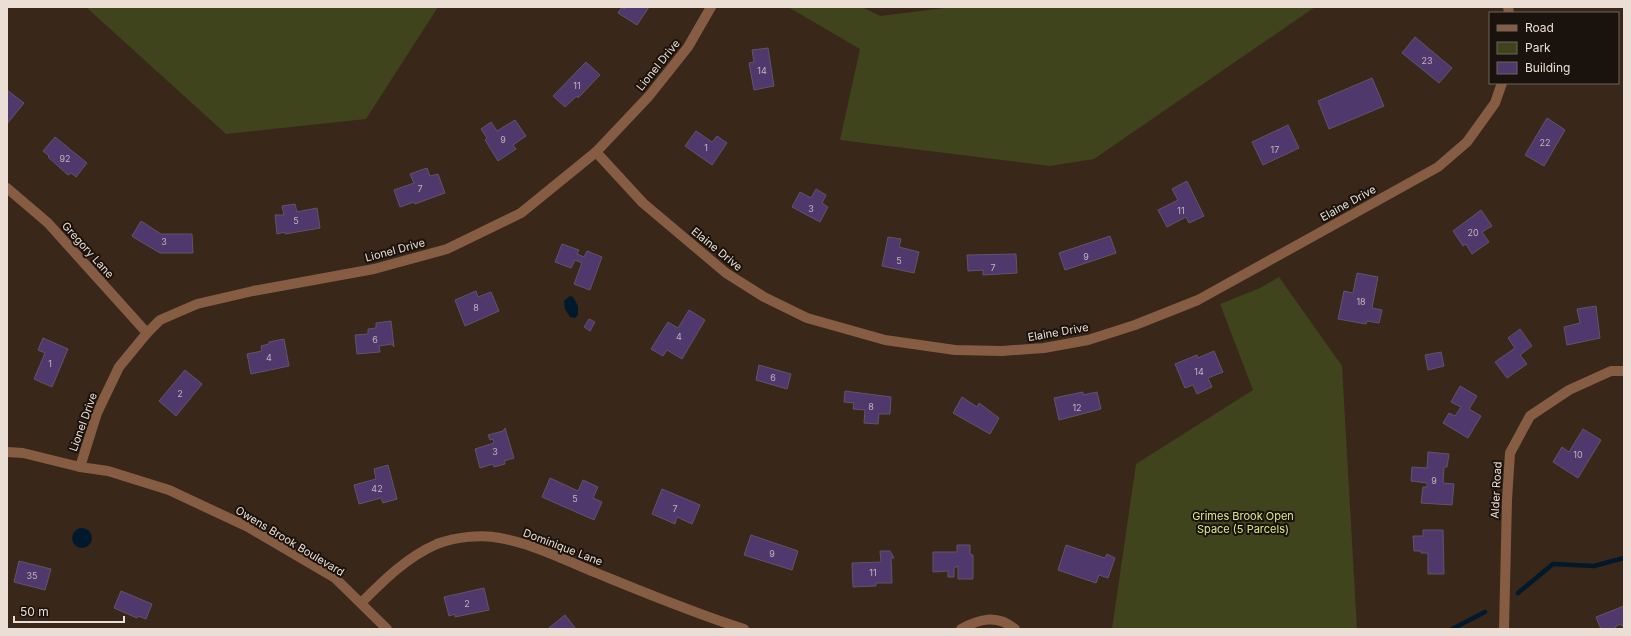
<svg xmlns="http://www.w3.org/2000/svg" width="1631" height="636" font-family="Inter,sans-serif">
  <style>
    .green { fill: #3f441d }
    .water { fill: #00192c }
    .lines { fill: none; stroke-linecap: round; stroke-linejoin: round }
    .stream { stroke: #00192c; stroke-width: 4.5 }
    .building { fill: #4f386c; stroke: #5e556c }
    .minor { stroke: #865c43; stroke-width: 10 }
    .labels { text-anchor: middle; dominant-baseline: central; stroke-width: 4; stroke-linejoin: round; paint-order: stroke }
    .number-label { font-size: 9px; fill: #c4b4bb }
    .street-label { font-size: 11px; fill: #ebded5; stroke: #1a120c }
    .park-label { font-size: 11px; fill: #dbe98b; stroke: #1a120c }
  </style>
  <rect width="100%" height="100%" fill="#392719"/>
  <g class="green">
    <polygon points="86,7 438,7 366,119 226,134"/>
    <polygon points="788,7 862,7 880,16 953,7 1315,7 1094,159 1050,166 840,140 860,49"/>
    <polygon points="1279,277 1342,366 1357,629 1112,629 1136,464 1253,390 1220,304 1260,288"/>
  </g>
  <g class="water">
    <polygon points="570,296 573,297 578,306 578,315 575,318 570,317 565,309 564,301"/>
    <circle cx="82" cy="538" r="10"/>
  </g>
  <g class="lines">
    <g class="stream">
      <polyline points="1518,593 1553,564 1594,566 1624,558"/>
      <polyline points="1452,629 1485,612"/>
    </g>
  </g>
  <g class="building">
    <polygon points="622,7 624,9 626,7 649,7 637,25 618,13"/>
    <polygon points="1415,37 1452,68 1439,83 1402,53"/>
    <polygon points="768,48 774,86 754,90 749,63 754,62 752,50"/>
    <polygon points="586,62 600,75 578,98 577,96 565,107 553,96"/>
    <polygon points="1372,78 1384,106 1329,129 1318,101"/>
    <polygon points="7,90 24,103 7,124"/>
    <polygon points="1547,118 1565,130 1544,166 1525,155"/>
    <polygon points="515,120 526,136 513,145 516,149 498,161 485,140 487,138 481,129 491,122 497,131"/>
    <polygon points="1288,125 1299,148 1263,165 1252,142"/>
    <polygon points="696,131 712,142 717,136 727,143 712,165 685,146"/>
    <polygon points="55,137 87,163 76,177 71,173 68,175 48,157 49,156 43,151"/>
    <polygon points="427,168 430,176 438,174 445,193 415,204 414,202 400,207 394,190 414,183 410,174"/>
    <polygon points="1187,181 1204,216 1189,223 1186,217 1167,227 1158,210 1178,200 1172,189"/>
    <polygon points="816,189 826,195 822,203 828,207 820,222 792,207 800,192 811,198"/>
    <polygon points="295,204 297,212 317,208 320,228 285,234 285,232 277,234 275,215 284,215 282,206"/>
    <polygon points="1481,210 1492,226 1482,232 1489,242 1472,254 1466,244 1463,246 1453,231"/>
    <polygon points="141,221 161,234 192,234 193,253 160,253 133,237 132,236"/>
    <polygon points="1110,236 1116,253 1065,270 1059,253"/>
    <polygon points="888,237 901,239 899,247 919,252 914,273 882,266"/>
    <polygon points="562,244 579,250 577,254 584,257 587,251 602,257 590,290 574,284 582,263 575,260 571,268 555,262"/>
    <polygon points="1016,254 1017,273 983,275 983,270 968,271 967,255"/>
    <polygon points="1357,273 1378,277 1372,308 1382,310 1379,323 1367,321 1366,324 1338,319 1344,291 1353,293"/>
    <polygon points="476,291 478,297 491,292 499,311 465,326 455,300"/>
    <polygon points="1596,306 1600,338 1567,345 1564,327 1580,323 1577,309"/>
    <polygon points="689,310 705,320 682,359 667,350 663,356 651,349 668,322 678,328"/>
    <polygon points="589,319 595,322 590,331 584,327"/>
    <polygon points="391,321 394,347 392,344 379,346 380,352 357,354 355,335 368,334 368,329 376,328 376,323"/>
    <polygon points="1520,329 1532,346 1520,355 1527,364 1507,378 1495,362 1515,348 1508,338"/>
    <polygon points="43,338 68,349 52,387 34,379 45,353 38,350"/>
    <polygon points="284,339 289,366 251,374 247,354 262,351 261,346 269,344 269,342"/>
    <polygon points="1214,351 1223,372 1208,378 1212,387 1197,394 1193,385 1185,388 1175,364 1197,355 1198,358"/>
    <polygon points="1441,352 1444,366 1428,370 1425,355"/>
    <polygon points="759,365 791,374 787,389 756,380"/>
    <polygon points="185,370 202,384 176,416 159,401"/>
    <polygon points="1460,386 1477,396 1469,409 1481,416 1468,438 1443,423 1449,413 1455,416 1461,407 1451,402"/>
    <polygon points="845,391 891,397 890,414 879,414 878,424 864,423 865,410 853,409 854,403 844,402"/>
    <polygon points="1083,392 1083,395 1097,392 1101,409 1059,420 1054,398"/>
    <polygon points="962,397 977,407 979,403 999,418 990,434 953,413"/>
    <polygon points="505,428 514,458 504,461 505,464 494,467 493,464 480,468 475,449 494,443 493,439 490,440 488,435 503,431"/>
    <polygon points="1583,429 1601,440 1578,478 1553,462 1562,447 1569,452"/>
    <polygon points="1428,452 1449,454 1447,467 1444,467 1443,483 1454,484 1452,505 1421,503 1423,487 1427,487 1427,483 1411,481 1412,467 1427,468"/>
    <polygon points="388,465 397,499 383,503 381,498 359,504 354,485 376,479 374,469"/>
    <polygon points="550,478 578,491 583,480 598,487 593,498 602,502 594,520 542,497"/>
    <polygon points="662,489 700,505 692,524 677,517 675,524 652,514"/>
    <polygon points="1423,530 1443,530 1444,574 1428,574 1428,553 1421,553 1421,551 1414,551 1413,536 1423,536"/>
    <polygon points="751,535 798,551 792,570 744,555"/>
    <polygon points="957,545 970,545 970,554 973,555 973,579 958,579 958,566 954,568 954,577 948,577 948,571 933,572 933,552 957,552"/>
    <polygon points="1066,545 1105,558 1107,554 1115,558 1108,578 1099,575 1096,583 1058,570"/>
    <polygon points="880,551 890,551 894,558 891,558 892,583 876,583 876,586 853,587 852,563 881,562"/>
    <polygon points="19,561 51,569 45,590 14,582"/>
    <polygon points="484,588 489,610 455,617 455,614 449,616 444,597"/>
    <polygon points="121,591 152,604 146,619 138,616 137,618 114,608"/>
    <polygon points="1624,606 1624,625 1622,626 1621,624 1616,626 1615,629 1601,629 1596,617"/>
    <polygon points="565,615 576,629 550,629 549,628"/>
  </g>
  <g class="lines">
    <g class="minor">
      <polyline points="1508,7 1509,13"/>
      <polyline points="596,152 643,203 726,273 764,297 807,318 885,340 955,350 1002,351 1044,348 1088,340 1135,325 1198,300 1438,167 1467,142 1495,103 1502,83"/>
      <polyline points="7,188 48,223 147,333"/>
      <polyline points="7,452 23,453 80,467 108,471 169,490 248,527 335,578 387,629"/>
      <polyline points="80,467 97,413 119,367 147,333 160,320 197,304 253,291 374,269 447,249 521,213 596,152 649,96 688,47 711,7"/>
      <path d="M 361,603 C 384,580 407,557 437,544 C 455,537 482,534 500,538 C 533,544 563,559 594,572 C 643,592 693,613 744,629"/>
      <path d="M 961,629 C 979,619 997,614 1015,629"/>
      <polyline points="1504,629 1507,500 1510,453 1530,416 1569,390 1611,371 1624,371"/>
    </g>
  </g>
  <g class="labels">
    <g class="number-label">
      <text x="1427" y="60">23</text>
      <text x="762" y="70">14</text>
      <text x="577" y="85">11</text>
      <text x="503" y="139">9</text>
      <text x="1545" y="142">22</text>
      <text x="706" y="147">1</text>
      <text x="1275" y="149">17</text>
      <text x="65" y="158">92</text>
      <text x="420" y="188">7</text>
      <text x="811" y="208">3</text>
      <text x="1181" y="210">11</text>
      <text x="296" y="220">5</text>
      <text x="1473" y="232">20</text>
      <text x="164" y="241">3</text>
      <text x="1086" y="256">9</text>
      <text x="899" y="260">5</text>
      <text x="993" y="267">7</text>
      <text x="1361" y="301">18</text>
      <text x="476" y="307">8</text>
      <text x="679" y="336">4</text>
      <text x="375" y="339">6</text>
      <text x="269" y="357">4</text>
      <text x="50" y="363">1</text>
      <text x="1199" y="371">14</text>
      <text x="773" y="377">6</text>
      <text x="180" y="393">2</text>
      <text x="871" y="406">8</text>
      <text x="1077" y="407">12</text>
      <text x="495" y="451">3</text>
      <text x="1578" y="454">10</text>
      <text x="1434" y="480">9</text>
      <text x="377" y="488">42</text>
      <text x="575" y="498">5</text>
      <text x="675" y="508">7</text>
      <text x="772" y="553">9</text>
      <text x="873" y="572">11</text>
      <text x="32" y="575">35</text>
      <text x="467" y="603">2</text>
    </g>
    <g class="street-label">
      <text transform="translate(658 65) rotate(-51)">Lionel Drive</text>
      <text transform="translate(1348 203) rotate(-29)">Elaine Drive</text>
      <text transform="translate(717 249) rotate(39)">Elaine Drive</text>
      <text transform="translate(88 250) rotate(48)">Gregory Lane</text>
      <text transform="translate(395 250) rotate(-15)">Lionel Drive</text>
      <text transform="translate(1058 332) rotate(-10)">Elaine Drive</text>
      <text transform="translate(83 422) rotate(-70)">Lionel Drive</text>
      <text transform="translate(1496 490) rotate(-87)">Alder Road</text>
      <text transform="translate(290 541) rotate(31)">Owens Brook Boulevard</text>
      <text transform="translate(563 547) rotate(21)">Dominique Lane</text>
    </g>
    <g class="park-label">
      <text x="1243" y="516">Grimes Brook Open<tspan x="1243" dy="13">Space (5 Parcels)</tspan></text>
    </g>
  </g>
  <rect width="1631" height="636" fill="none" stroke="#ebded5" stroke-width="16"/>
  <rect x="1489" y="12" width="130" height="72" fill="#1a120c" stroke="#6e645c"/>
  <rect x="1497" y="25" width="20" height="6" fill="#865c43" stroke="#6e645c"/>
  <text x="1525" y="32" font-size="12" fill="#ebded5">Road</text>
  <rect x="1497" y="42" width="20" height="12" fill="#3f441d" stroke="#6e645c"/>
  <text x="1525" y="52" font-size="12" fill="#ebded5">Park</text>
  <rect x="1497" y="62" width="20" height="12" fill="#4f386c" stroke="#6e645c"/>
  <text x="1525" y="72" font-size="12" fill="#ebded5">Building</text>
  <path d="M14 616v6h110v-6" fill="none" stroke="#ebded5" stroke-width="2"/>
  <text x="20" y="616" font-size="12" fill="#ebded5" stroke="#1a120c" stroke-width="3" paint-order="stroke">50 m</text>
</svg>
